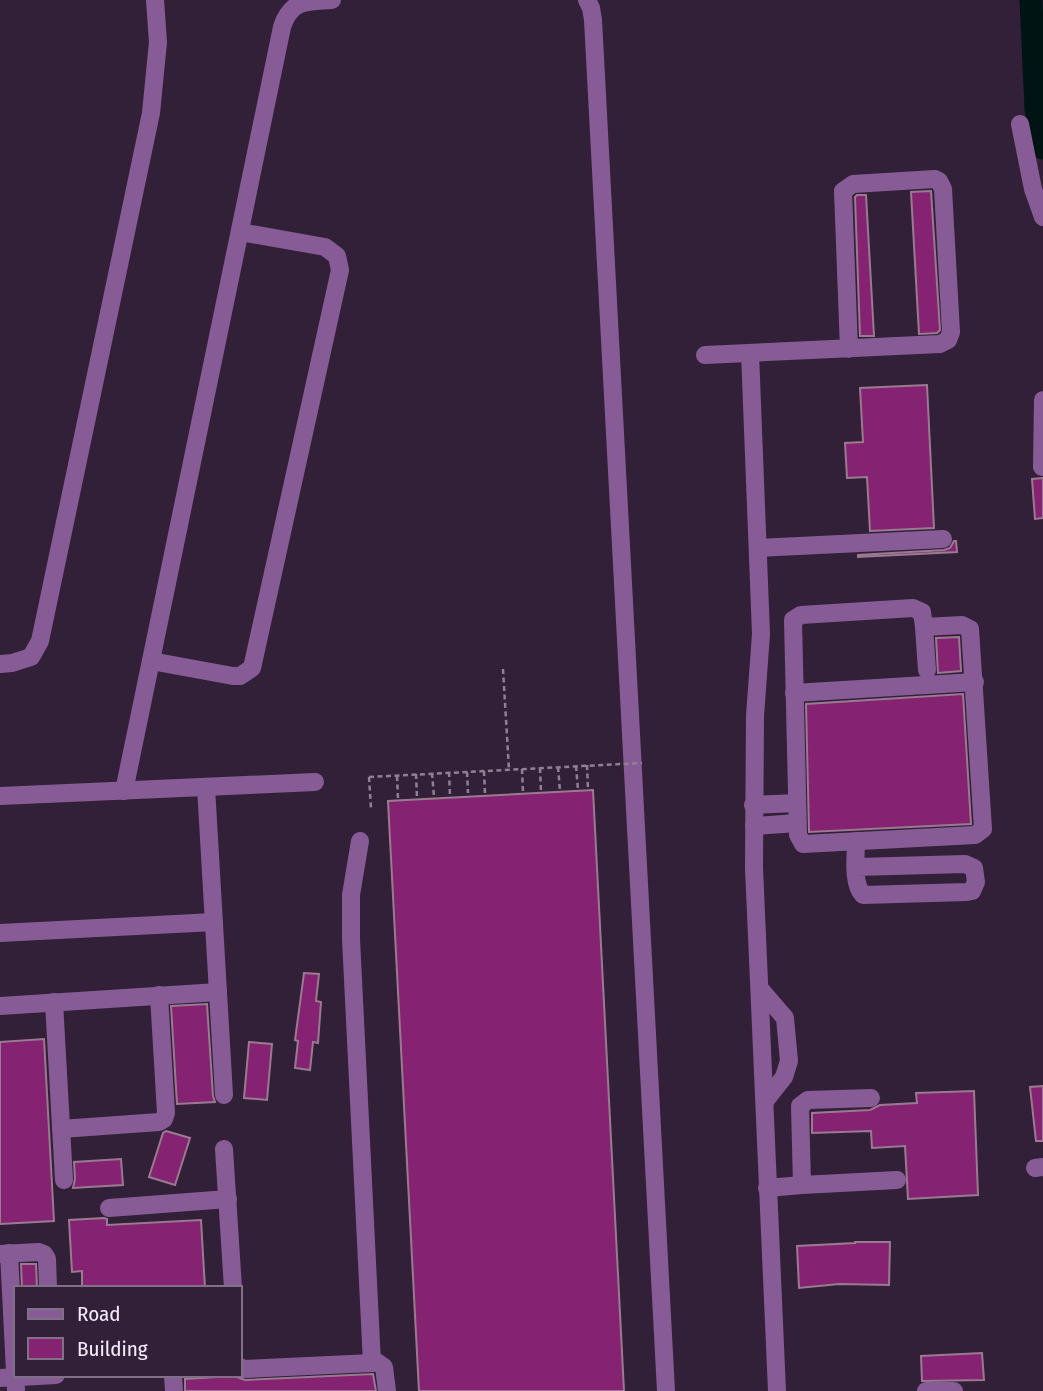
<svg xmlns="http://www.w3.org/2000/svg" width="1043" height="1391" font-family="'Fira Sans Condensed',sans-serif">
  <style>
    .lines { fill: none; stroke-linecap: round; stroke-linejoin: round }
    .river { stroke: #001414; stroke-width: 23 }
    .building { fill: #852271; stroke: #9a7a91; stroke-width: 2 }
    .path { stroke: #8f8094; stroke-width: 2.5; stroke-dasharray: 5 3.5; stroke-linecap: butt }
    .minor { stroke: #875c96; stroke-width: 18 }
    .path-bridge { stroke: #8f8094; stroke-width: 2.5; stroke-dasharray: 5 3.5; stroke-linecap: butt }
  </style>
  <rect width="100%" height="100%" fill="#322038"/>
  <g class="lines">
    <polyline class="river" points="1031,0 1036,109 1043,148"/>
  </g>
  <g class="building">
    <polygon points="931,191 940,330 937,333 919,334 911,192"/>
    <polygon points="857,195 866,195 874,336 860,336 855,197"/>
    <polygon points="927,385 934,528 870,531 867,477 847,478 845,443 863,442 860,388"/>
    <polygon points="1043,478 1043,518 1035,519 1032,479"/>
    <polygon points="954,541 956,541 957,552 858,557 858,555 944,550 950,548"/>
    <polygon points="959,637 961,671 938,673 936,638"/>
    <polygon points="963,694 971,824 809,832 806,704"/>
    <polygon points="593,790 624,1391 419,1391 388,801"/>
    <polygon points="304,973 319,974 316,1001 321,1002 318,1043 313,1042 310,1070 295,1068 298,1041 295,1040"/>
    <polygon points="207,1004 213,1096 215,1102 177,1104 171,1006"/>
    <polygon points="44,1039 54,1221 0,1224 0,1042"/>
    <polygon points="249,1042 272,1044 267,1100 244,1098"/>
    <polygon points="1043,1086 1043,1141 1036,1141 1030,1087"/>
    <polygon points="974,1091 978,1195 908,1199 905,1146 872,1148 871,1131 812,1133 812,1113 870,1110 880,1105 917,1103 916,1093"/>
    <polygon points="166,1131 190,1138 175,1185 149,1177 163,1133"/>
    <polygon points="121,1159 123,1185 73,1188 75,1179 74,1162"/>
    <polygon points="104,1218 107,1219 107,1225 201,1220 205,1288 82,1288 82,1271 72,1272 69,1220"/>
    <polygon points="855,1242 890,1242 889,1285 839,1284 799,1288 797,1246 855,1243"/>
    <polygon points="21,1264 36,1264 37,1288 22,1288"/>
    <polygon points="982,1353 984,1380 922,1381 921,1356"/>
    <polygon points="373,1374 376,1391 185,1391 185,1379 234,1376 245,1380"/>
  </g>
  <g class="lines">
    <g class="path">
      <polyline points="503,669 509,770"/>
      <polyline points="587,765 588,789"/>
      <polyline points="576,766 578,790"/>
      <polyline points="558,767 560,791"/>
      <polyline points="540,768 541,792"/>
      <polyline points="522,769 523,793"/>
      <polyline points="484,771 485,794"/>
      <polyline points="449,772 450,796"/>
      <polyline points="467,772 468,793"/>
      <polyline points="432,773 434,797"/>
      <polyline points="416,774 417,798"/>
      <polyline points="397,776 398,799"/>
      <polyline points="369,777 371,808"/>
    </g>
    <g class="minor">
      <polyline points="587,0 591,8 593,20 666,1391"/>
      <polyline points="1020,124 1033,189 1043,217"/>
      <polyline points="750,353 761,634 755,716 754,868 777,1391"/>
      <polyline points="705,355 940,344 948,340 951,332 943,189 939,181 935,179 853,184 843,191 849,349"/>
      <polyline points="1042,467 1043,400"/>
      <polyline points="759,548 943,539"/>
      <polygon points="913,608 922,612 924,627 962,625 970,629 983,829 975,835 803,844 798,835 793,620 801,615"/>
      <polyline points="924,627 927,670"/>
      <polyline points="151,661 233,676 240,676 252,668 340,270 337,256 325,247 240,232"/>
      <polyline points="0,664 12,663 31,657 40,641 151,113 158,42 155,0"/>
      <polyline points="794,693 975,682"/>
      <polyline points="206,787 224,1095"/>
      <path d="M 124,791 L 282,27 C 291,0 306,1 332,0"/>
      <polyline points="0,796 315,782"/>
      <polyline points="753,805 797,803"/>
      <polyline points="754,826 797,823"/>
      <polyline points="360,841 351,895 351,939 372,1363 377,1362 384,1367 387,1391"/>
      <path d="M 856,841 C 856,857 852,883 863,895 L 967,892 L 972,891 L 976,882 L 974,868 L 965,864 L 857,867"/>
      <polyline points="0,933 214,922"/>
      <polyline points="760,989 785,1018 789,1061 784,1077 765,1101"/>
      <polyline points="54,1002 64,1180"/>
      <polyline points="0,1006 218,992"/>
      <polyline points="871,1098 808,1100 800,1106 802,1185 897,1180"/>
      <polyline points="61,1129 159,1122 164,1119 166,1113 159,995"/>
      <polyline points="224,1149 233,1288"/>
      <polyline points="1035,1168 1043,1167"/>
      <polyline points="767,1188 802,1185"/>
      <polyline points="109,1208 228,1199"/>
      <polyline points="9,1253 16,1391"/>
      <polyline points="0,1254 39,1252 44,1254 47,1259 48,1288"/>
      <polyline points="240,1367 244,1369 372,1363"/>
      <polyline points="173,1375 174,1391"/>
      <polyline points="0,1378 56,1375"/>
      <polyline points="926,1391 954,1391"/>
    </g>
    <polyline class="path-bridge" points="369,777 642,763"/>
  </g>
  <rect x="14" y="1286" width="228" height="91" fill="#322038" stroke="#817186" stroke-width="2"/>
  <rect x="28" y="1309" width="35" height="10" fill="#875c96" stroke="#817186" stroke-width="2"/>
  <text x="77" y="1321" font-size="21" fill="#f7ebfb">Road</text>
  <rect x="28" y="1338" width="35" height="21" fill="#852271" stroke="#817186" stroke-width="2"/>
  <text x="77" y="1356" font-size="21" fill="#f7ebfb">Building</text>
</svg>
